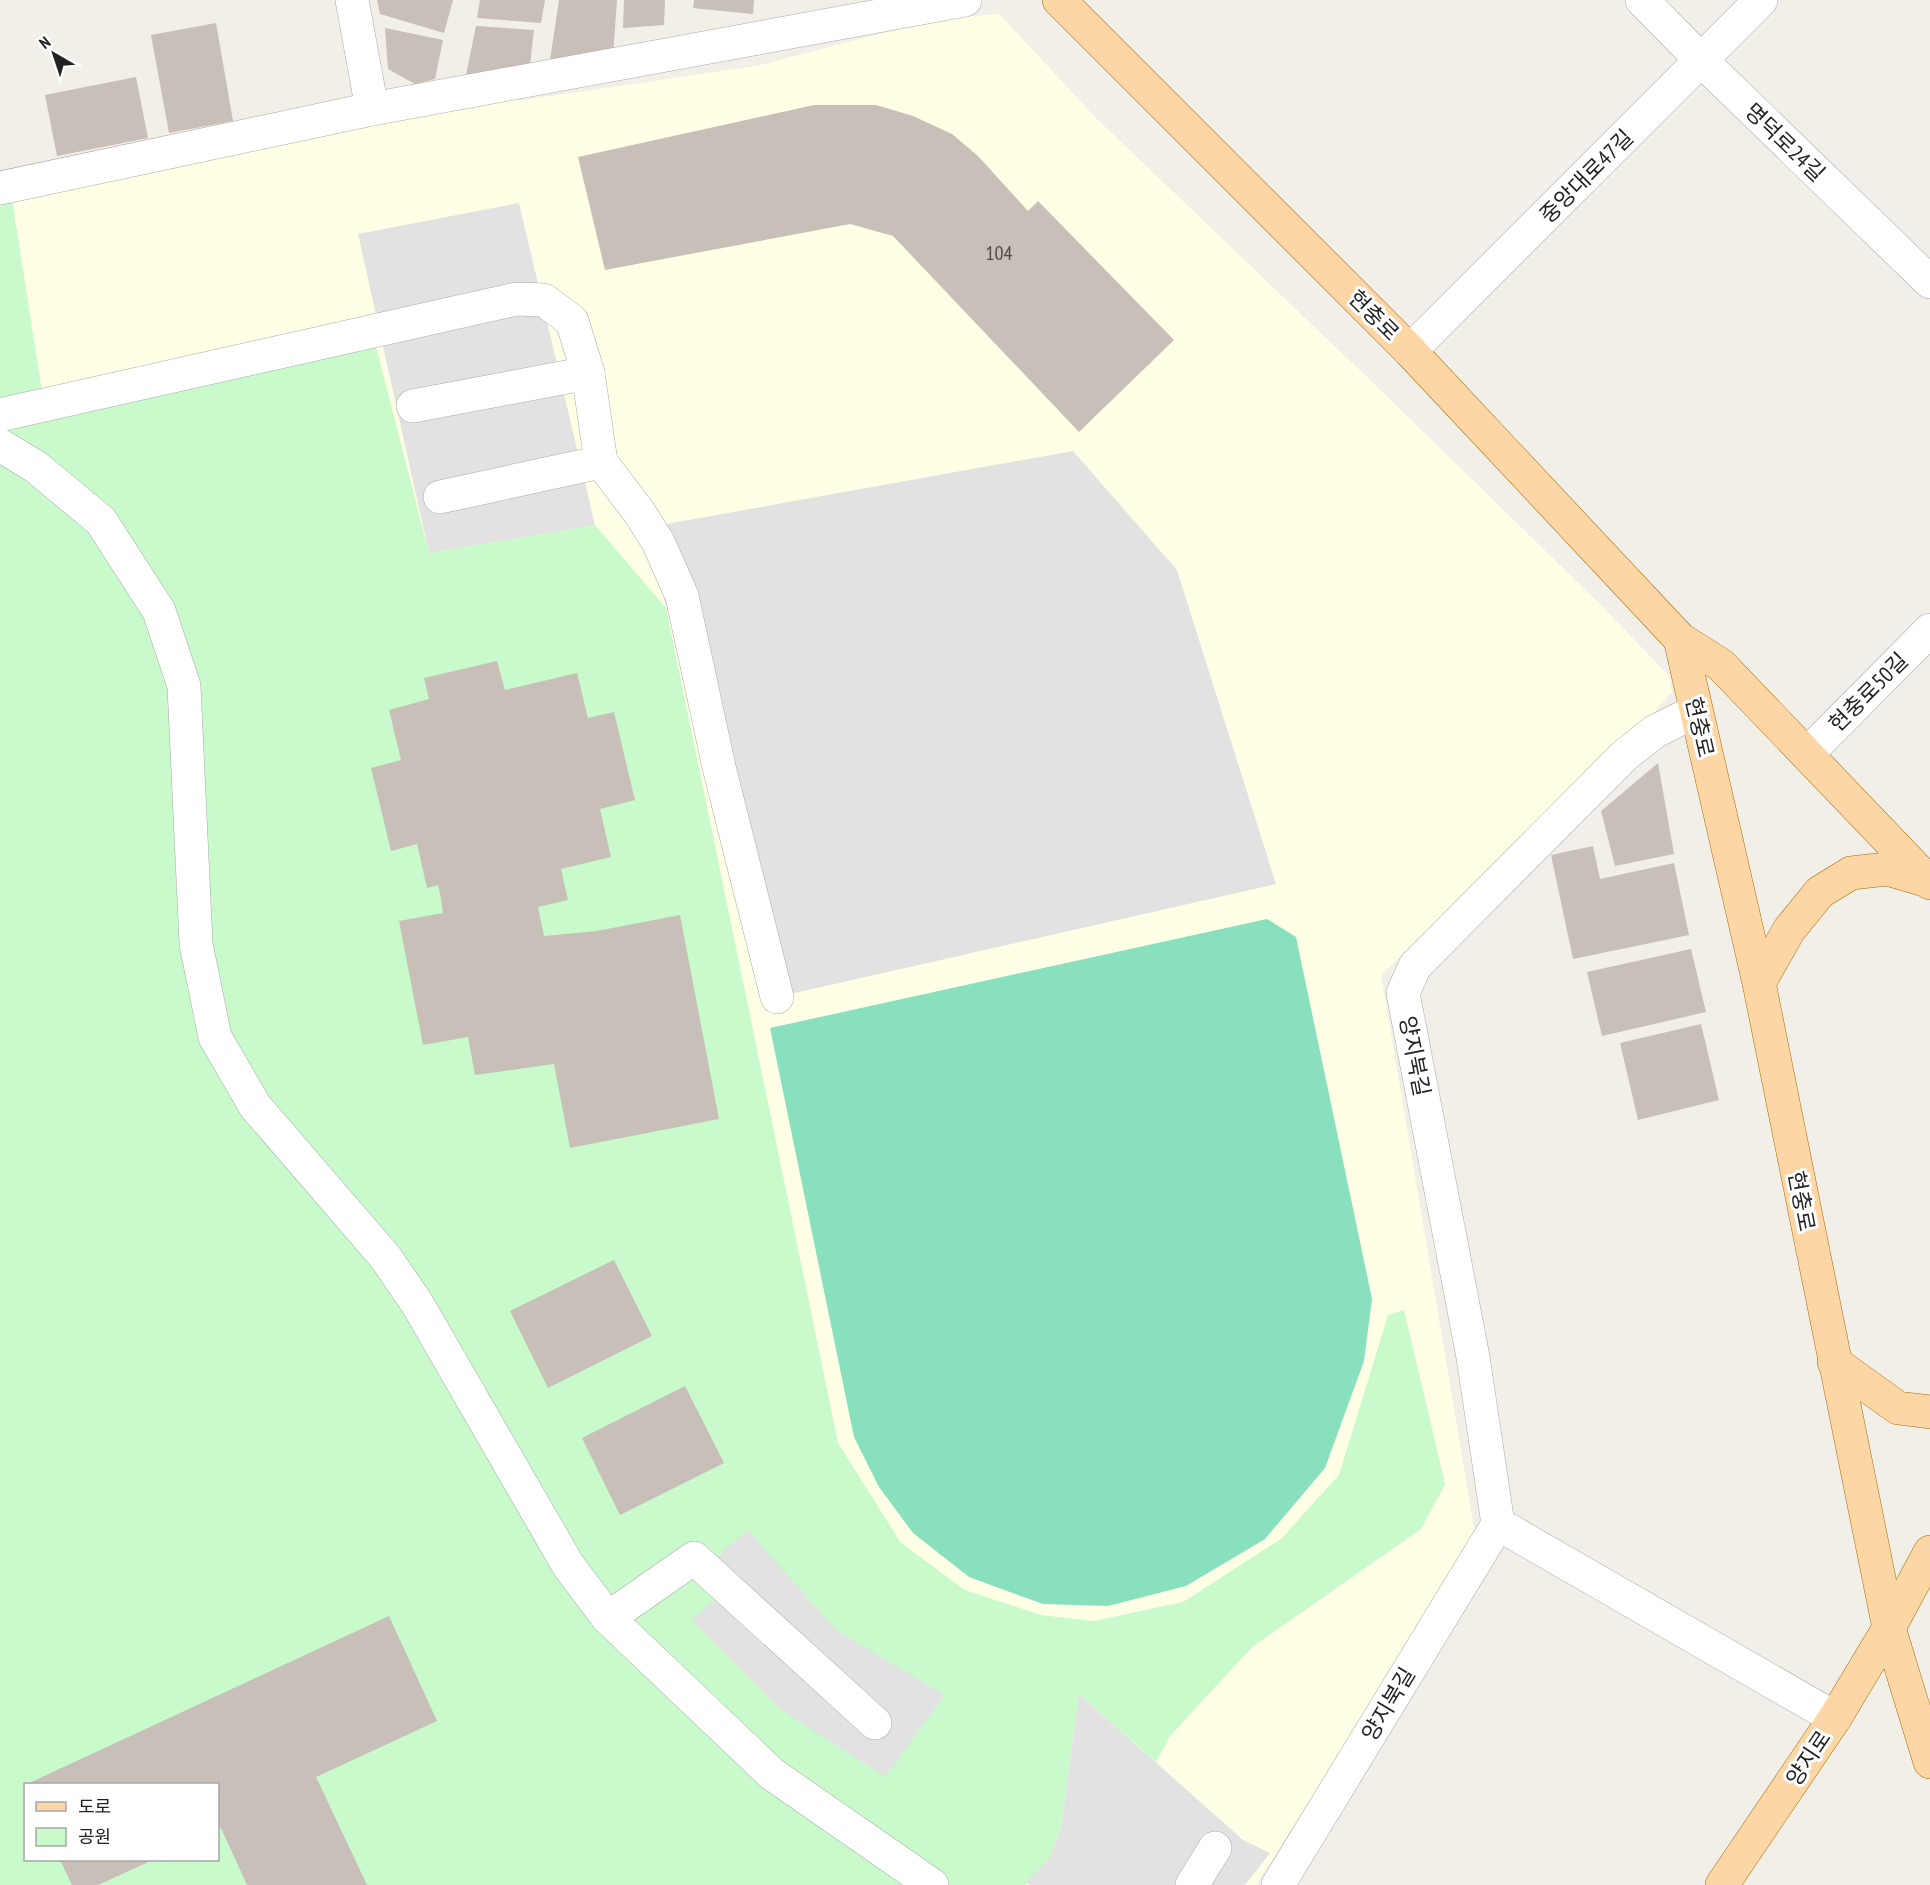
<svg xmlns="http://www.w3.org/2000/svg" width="1930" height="1885" font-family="'PT Sans Narrow','Noto Sans KR',sans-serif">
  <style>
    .education { fill: #ffffe5; fill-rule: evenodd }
    .park { fill: #c8facc; fill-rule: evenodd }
    .pitch { fill: #88e0be }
    .parking { fill: #e2e2e2 }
    .building { fill: #c7bfb8 }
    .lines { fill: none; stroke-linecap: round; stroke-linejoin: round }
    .minor-casing { stroke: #a9a9a9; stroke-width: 34 }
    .major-casing { stroke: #a06b00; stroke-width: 34 }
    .minor { stroke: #fff; stroke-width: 33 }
    .major { stroke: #fcd6a4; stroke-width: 33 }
    .labels { text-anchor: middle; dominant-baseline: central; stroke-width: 6; stroke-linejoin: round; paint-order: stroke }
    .number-label { font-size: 20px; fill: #4b4948 }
    .street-label { font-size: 22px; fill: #222; stroke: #fff }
  </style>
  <rect width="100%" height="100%" fill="#f2efe9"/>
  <path class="education" d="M 999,14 L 1097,119 L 1370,380 L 1603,607 L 1669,676 L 1672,692 L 1627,742 L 1493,875 L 1468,889 L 1381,975 L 1476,1539 L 1256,1885 L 0,1885 L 0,197 L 384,107 L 523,100 L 757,66 L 937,19 ZM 26,1784 L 218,1784 L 218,1860 L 26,1860 Z"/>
  <path class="park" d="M 10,186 L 44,405 L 372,331 L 429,553 L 595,525 L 666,608 L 838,1443 L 901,1543 L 965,1590 L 1041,1615 L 1094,1621 L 1183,1602 L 1281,1539 L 1339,1475 L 1388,1315 L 1404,1310 L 1445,1484 L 1421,1529 L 1252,1647 L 1170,1736 L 1156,1762 L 1079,1694 L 1061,1828 L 1050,1857 L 1025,1885 L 0,1885 L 0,188 ZM 26,1784 L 218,1784 L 218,1860 L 26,1860 Z"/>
  <polygon class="pitch" points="1267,919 1296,937 1372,1299 1364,1361 1325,1468 1265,1539 1186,1586 1108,1606 1043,1604 969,1577 913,1533 879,1487 854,1437 770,1028"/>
  <g class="parking">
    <polygon points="519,203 595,525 429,553 358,234"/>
    <polygon points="1073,451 1177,570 1276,884 777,997 644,528"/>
    <polygon points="748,1530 836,1630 945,1695 885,1777 780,1709 691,1620 715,1600 695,1575"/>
    <polygon points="1079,1694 1243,1840 1270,1853 1245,1885 1030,1885 1026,1882 1050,1857 1061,1828"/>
  </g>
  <g class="building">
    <polygon points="377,0 453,0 444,33 380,14"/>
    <polygon points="480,0 545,0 541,23 477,18"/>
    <polygon points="559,0 617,0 613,55 550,60"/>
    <polygon points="624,0 665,0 664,25 623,28"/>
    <polygon points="694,0 754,0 753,14 693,8"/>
    <polygon points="216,23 233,121 169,133 151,35"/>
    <polygon points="476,26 534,30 530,65 466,75"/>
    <polygon points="385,28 443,40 435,79 415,84 388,69"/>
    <polygon points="136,77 148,138 57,156 45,95"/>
    <polygon points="814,105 876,105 913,116 952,134 978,156 1028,211 1038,201 1174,340 1079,432 893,236 850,224 605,270 578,157"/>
    <polygon points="497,661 505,690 577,673 588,718 614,712 635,800 600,809 611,857 561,869 568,900 538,907 544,936 597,931 680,915 719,1119 570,1148 554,1064 475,1075 468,1037 423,1045 399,921 443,913 441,899 438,885 427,888 417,844 391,851 371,768 401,760 389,710 429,699 424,678"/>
    <polygon points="1658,763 1674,854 1615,866 1601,811"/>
    <polygon points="1593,846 1600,879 1674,863 1689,935 1573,959 1551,855"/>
    <polygon points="1691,949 1706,1012 1602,1036 1587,972"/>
    <polygon points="1701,1024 1719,1100 1638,1120 1620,1043"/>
    <polygon points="614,1260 652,1336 548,1388 510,1311"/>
    <polygon points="685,1386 724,1463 620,1515 582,1438"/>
    <polygon points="389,1616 437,1721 316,1777 367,1885 247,1885 221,1828 218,1830 218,1784 27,1784"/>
    <polygon points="60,1860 153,1860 98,1885 72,1885"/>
  </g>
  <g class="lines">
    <defs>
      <g id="minor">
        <polyline points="352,0 372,109"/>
        <polyline points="1642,0 1701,60 1930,282"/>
        <polyline points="0,188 372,109 965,0"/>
        <polyline points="1410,351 1761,0"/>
        <polyline points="413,406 588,373"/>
        <polyline points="0,415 516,299 544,300 572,321 588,373 601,462 639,512 658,542 682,596 719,767 777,997"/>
        <polyline points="0,445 36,467 101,521 159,611 184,686 196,944 215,1037 255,1106 386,1258 418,1305 568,1565 608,1618 772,1774 932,1885"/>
        <polyline points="440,497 601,462"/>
        <polyline points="1807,754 1930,630"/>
        <polyline points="1498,1524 1835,1718"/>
        <polyline points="608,1618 694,1558 875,1723"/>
        <polyline points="1192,1885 1215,1848"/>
        <polyline points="1278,1885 1498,1524 1473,1357 1403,993 1415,966 1624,756 1654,732 1696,711"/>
      </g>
      <g id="major">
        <polyline points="1059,0 1410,351 1680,639 1721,665 1930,883"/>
        <polyline points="1680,639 1759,983 1889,1628 1930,1762"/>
        <polyline points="1759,983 1789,930 1820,892 1851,873 1887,869 1928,881"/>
        <polyline points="1834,1362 1898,1408 1930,1412"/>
        <polyline points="1722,1885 1835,1718 1889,1628 1930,1552"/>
      </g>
    </defs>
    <use href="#minor" class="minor-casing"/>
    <use href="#major" class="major-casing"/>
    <use href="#minor" class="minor"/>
    <use href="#major" class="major"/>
  </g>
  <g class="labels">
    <g class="number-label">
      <text x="999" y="253">104</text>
    </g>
    <g class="street-label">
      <text transform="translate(1785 142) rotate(44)">명덕로24길</text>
      <text transform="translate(1586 176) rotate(-45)">중앙대로47길</text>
      <text transform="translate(1374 315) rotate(45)">현충로</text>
      <text transform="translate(1868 692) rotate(-45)">현충로50길</text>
      <text transform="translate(1700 727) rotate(77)">현충로</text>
      <text transform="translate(1415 1056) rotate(79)">양지북길</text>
      <text transform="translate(1802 1201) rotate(79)">현충로</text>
      <text transform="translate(1388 1704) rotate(-59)">양지북길</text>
      <text transform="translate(1808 1758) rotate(-56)">양지로</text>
    </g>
  </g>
  <rect x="24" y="1783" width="195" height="78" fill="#ffffff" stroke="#a7a7a7" stroke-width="1.5"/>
  <rect x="36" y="1802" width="30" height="9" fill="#fcd6a4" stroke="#a7a7a7" stroke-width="1.5"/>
  <text x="78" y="1813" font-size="18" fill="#222222">도로</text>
  <rect x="36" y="1828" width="30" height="18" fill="#c8facc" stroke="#a7a7a7" stroke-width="1.5"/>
  <text x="78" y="1843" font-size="18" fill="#222222">공원</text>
  <g transform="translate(54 54) rotate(321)" stroke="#ffffff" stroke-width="4.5" paint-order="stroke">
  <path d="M0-4.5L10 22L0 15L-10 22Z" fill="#222222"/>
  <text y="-9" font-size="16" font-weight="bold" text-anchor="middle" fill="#222222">N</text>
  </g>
</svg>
